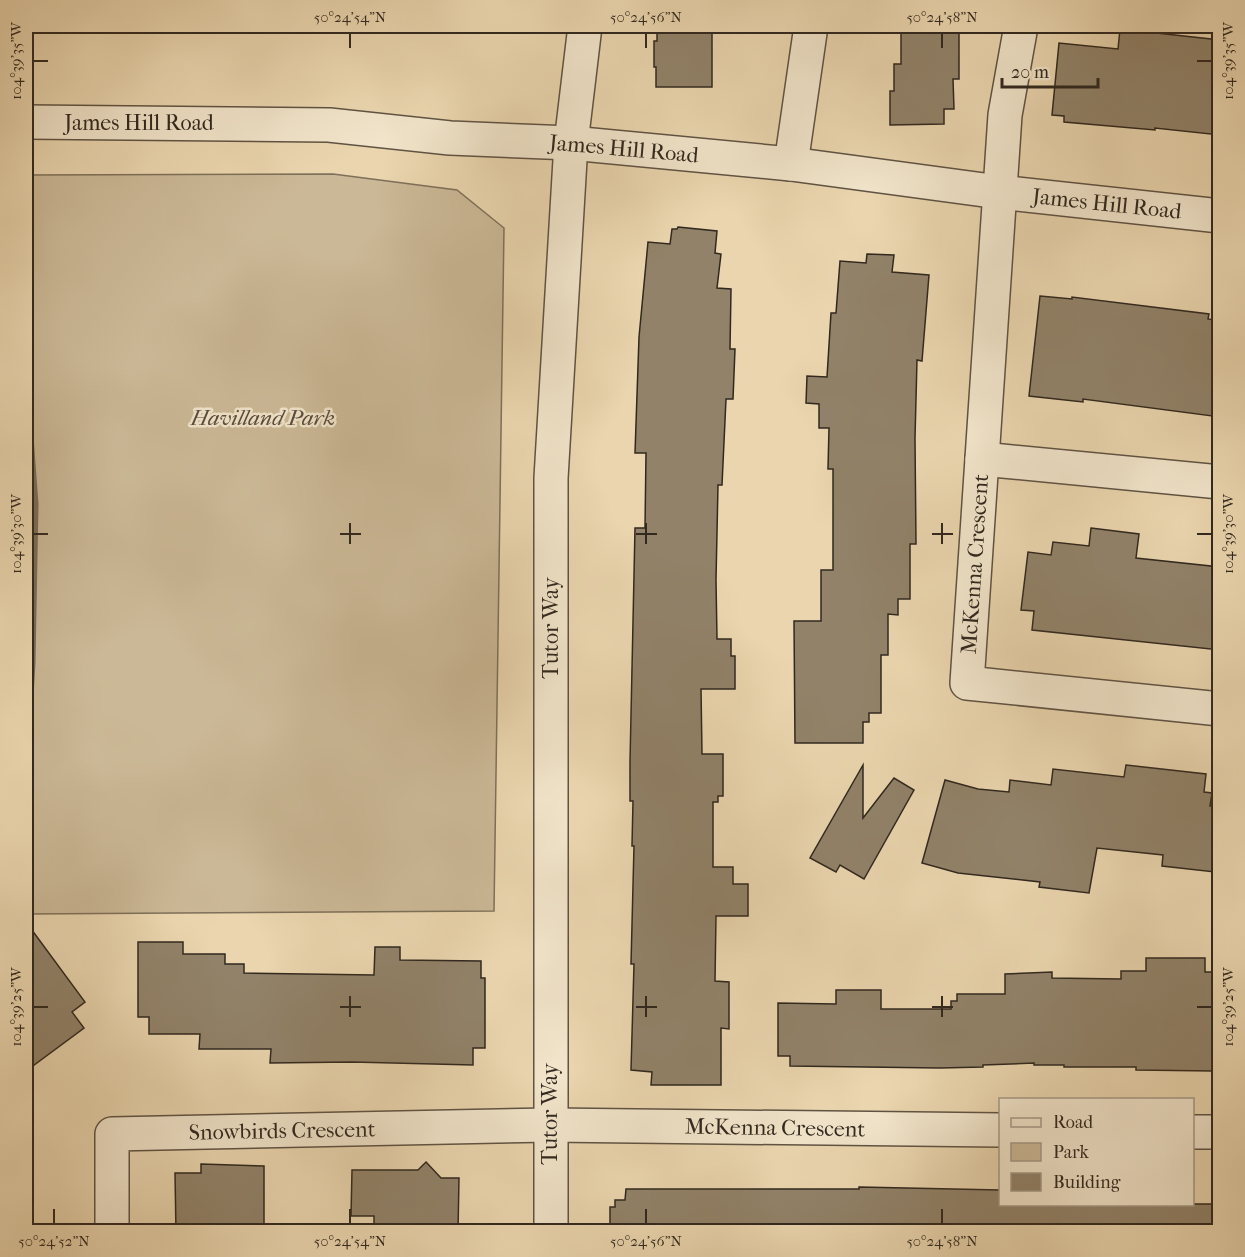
<svg xmlns="http://www.w3.org/2000/svg" width="1245" height="1257" font-family="'IM FELL French Canon',serif">
  <style>
    .green { fill: #cbb896; stroke: #7e705a; stroke-width: 1.5 }
    .lines { fill: none; stroke-linecap: round; stroke-linejoin: round }
    .stream { stroke: #7a6c57; stroke-width: 9 }
    .building { fill: #918269; stroke: #31281f; stroke-width: 1.5 }
    .minor-casing { stroke: #5f5343; stroke-width: 36 }
    .minor { stroke: #f1e4ca; stroke-width: 33 }
    .ticks { fill: none; stroke: #31281f; stroke-width: 2 }
    .labels { text-anchor: middle; dominant-baseline: central; stroke-width: 5; stroke-linejoin: round; paint-order: stroke }
    .street-label { font-size: 22px; fill: #31281f; stroke: #f1e4ca }
    .park-label { font-size: 22px; font-style: italic; fill: #584c3d; stroke: #f1e4ca }
    .neatline { fill: none; stroke: #31281f; stroke-width: 2 }
    .ticks-label { font-size: 15px; text-anchor: middle; fill: #31281f }
  </style>
  <rect width="100%" height="100%" fill="#ead5ae"/>
  <filter id="stains"><feTurbulence type="fractalNoise" baseFrequency=".00333" numOctaves="4"/><feColorMatrix values="0 0 0 0 .2 0 0 0 0 .09 0 0 0 0 .02 0 0 0 .5 -.17"/></filter>
  <radialGradient id="worn" r=".72"><stop offset=".6" stop-color="#630" stop-opacity="0"/><stop offset="1" stop-color="#630" stop-opacity=".3"/></radialGradient>
  <polygon class="green" points="333,174 457,190 504,228 494,911 26,914 26,175"/>
  <g class="lines">
    <g class="stream">
      <polyline points="26,301 26,321"/>
      <polyline points="26,396 34,504 31,663 26,747"/>
    </g>
  </g>
  <g class="building">
    <polygon points="657,26 712,26 712,87 656,87 656,67 654,67 654,41 657,41"/>
    <polygon points="901,26 959,26 959,79 953,79 954,109 944,109 944,124 890,125 890,91 894,91 894,64 901,64"/>
    <polygon points="1120,29 1220,40 1220,135 1155,128 1155,130 1064,122 1064,116 1052,115 1059,43 1118,49"/>
    <polygon points="678,227 717,231 715,253 721,254 717,288 731,289 730,349 735,349 733,399 726,399 722,485 718,485 716,580 717,639 731,639 731,656 735,656 735,689 701,689 702,754 723,754 723,796 718,796 718,802 713,802 713,867 733,867 733,884 748,884 748,916 716,916 715,981 729,982 729,1029 721,1028 721,1085 651,1085 652,1072 631,1070 634,964 631,964 634,846 632,846 633,801 630,801 630,762 635,528 645,528 646,453 635,453 639,337 648,242 670,244 672,229 677,229"/>
    <polygon points="867,254 894,255 892,272 929,275 922,361 917,360 915,438 916,544 910,544 910,599 898,599 898,615 888,614 888,655 881,655 881,713 869,713 869,722 863,722 863,743 795,743 794,621 821,621 821,570 833,570 833,469 828,469 829,428 819,428 819,404 806,403 807,376 827,377 831,313 836,313 840,261 866,263"/>
    <polygon points="1040,296 1072,299 1072,297 1209,314 1208,319 1220,321 1220,417 1083,399 1083,402 1029,396"/>
    <polygon points="1091,528 1139,534 1136,558 1220,567 1220,650 1032,630 1034,611 1021,610 1028,552 1051,555 1053,542 1089,546"/>
    <polygon points="863,765 863,818 894,778 914,790 864,879 840,865 836,872 810,858"/>
    <polygon points="1126,765 1206,774 1204,792 1212,793 1210,806 1220,807 1215,872 1162,866 1163,855 1097,848 1089,893 1039,887 1040,882 958,873 922,863 945,780 978,789 1009,792 1010,780 1051,785 1053,769 1124,777"/>
    <polygon points="26,922 85,1002 72,1012 84,1028 26,1071"/>
    <polygon points="138,942 183,942 183,954 225,954 225,964 244,964 244,973 374,975 375,947 400,947 400,960 481,961 481,978 485,978 485,1048 473,1048 473,1065 352,1062 270,1063 271,1049 199,1049 200,1034 149,1034 149,1017 138,1017"/>
    <polygon points="1146,958 1205,958 1205,972 1220,972 1220,1059 1213,1059 1213,1071 1136,1070 1136,1067 1064,1067 1064,1065 1034,1065 1034,1063 983,1065 983,1067 940,1068 790,1066 790,1056 778,1056 778,1003 836,1004 836,990 881,990 881,1009 951,1009 951,1001 957,1001 957,994 1005,994 1005,974 1052,972 1052,978 1121,979 1121,971 1146,971"/>
    <polygon points="426,1162 441,1178 459,1178 458,1232 374,1232 374,1216 351,1216 352,1170 418,1170"/>
    <polygon points="201,1164 264,1166 264,1232 176,1232 175,1173 201,1173"/>
    <polygon points="859,1187 1000,1190 1000,1204 1220,1204 1220,1232 610,1232 610,1207 615,1207 615,1200 625,1200 626,1189 859,1189"/>
  </g>
  <g class="lines">
    <defs>
      <g id="minor">
        <polyline points="1021,26 1005,115 967,683 1220,709"/>
        <polyline points="26,122 329,125 450,138 571,143 791,164 999,192 1220,216"/>
        <polyline points="791,164 811,26"/>
        <polyline points="982,459 1220,482"/>
        <polyline points="1192,1132 1220,1132"/>
        <polyline points="112,1232 112,1134 550,1125 1000,1130"/>
        <polyline points="551,1232 551,478 571,143 585,26"/>
      </g>
    </defs>
    <use href="#minor" class="minor-casing"/>
    <use href="#minor" class="minor"/>
  </g>
  <path class="ticks" d="M 350,33 L 350,48M 646,33 L 646,48M 942,33 L 942,48M 33,61 L 48,61M 1197,61 L 1212,61M 350,523 L 350,544M 646,523 L 646,544M 942,523 L 942,544M 33,534 L 48,534M 340,534 L 361,534M 636,534 L 657,534M 932,534 L 953,534M 1197,534 L 1212,534M 350,996 L 350,1017M 646,996 L 646,1017M 942,996 L 942,1017M 33,1007 L 48,1007M 340,1007 L 361,1007M 636,1007 L 657,1007M 932,1007 L 953,1007M 1197,1007 L 1212,1007M 54,1209 L 54,1224M 350,1209 L 350,1224M 646,1209 L 646,1224M 942,1209 L 942,1224"/>
  <g class="labels">
    <g class="street-label">
      <text x="139" y="123">James Hill Road</text>
      <text transform="translate(624 149) rotate(5)">James Hill Road</text>
      <text transform="translate(1107 204) rotate(6)">James Hill Road</text>
      <text transform="translate(975 564) rotate(-86)">McKenna Crescent</text>
      <text transform="translate(551 628) rotate(-90)">Tutor Way</text>
      <text transform="translate(550 1114) rotate(-90)">Tutor Way</text>
      <text transform="translate(775 1128) rotate(1)">McKenna Crescent</text>
      <text transform="translate(282 1131) rotate(-1)">Snowbirds Crescent</text>
    </g>
    <g class="park-label">
      <text x="263" y="418">Havilland Park</text>
    </g>
  </g>
  <rect width="1245" height="1257" fill="none" stroke="#ead5ae" stroke-width="66"/>
  <rect x="999" y="1098" width="195" height="108" fill="#f1e4ca" stroke="#a49986" stroke-width="1.5"/>
  <rect x="1011" y="1118" width="30" height="9" fill="#f1e4ca" stroke="#a49986" stroke-width="1.5"/>
  <text x="1053" y="1128" font-size="18" fill="#31281f">Road</text>
  <rect x="1011" y="1143" width="30" height="18" fill="#cbb896" stroke="#a49986" stroke-width="1.5"/>
  <text x="1053" y="1158" font-size="18" fill="#31281f">Park</text>
  <rect x="1011" y="1173" width="30" height="18" fill="#918269" stroke="#a49986" stroke-width="1.5"/>
  <text x="1053" y="1188" font-size="18" fill="#31281f">Building</text>
  <path d="M1002 78v9h96v-9" fill="none" stroke="#31281f" stroke-width="3"/>
  <text x="1011" y="78" font-size="18" fill="#31281f" stroke="#f1e4ca" stroke-width="4.5" paint-order="stroke">20 m</text>
  <rect x="33" y="33" width="1179" height="1191" class="neatline"/>
  <g class="ticks-label">
    <text x="350" y="22">50°24'54"N</text>
    <text x="646" y="22">50°24'56"N</text>
    <text x="942" y="22">50°24'58"N</text>
    <text transform="translate(1228 61) rotate(-90)" y="5">104°39'35"W</text>
    <text transform="translate(16 61) rotate(-90)" y="5">104°39'35"W</text>
    <text transform="translate(1228 534) rotate(-90)" y="5">104°39'30"W</text>
    <text transform="translate(16 534) rotate(-90)" y="5">104°39'30"W</text>
    <text transform="translate(1228 1007) rotate(-90)" y="5">104°39'25"W</text>
    <text transform="translate(16 1007) rotate(-90)" y="5">104°39'25"W</text>
    <text x="54" y="1246">50°24'52"N</text>
    <text x="350" y="1246">50°24'54"N</text>
    <text x="646" y="1246">50°24'56"N</text>
    <text x="942" y="1246">50°24'58"N</text>
  </g>
  <rect width="100%" height="100%" filter="url(#stains)"/>
  <rect width="100%" height="100%" fill="url(#worn)"/>
</svg>
